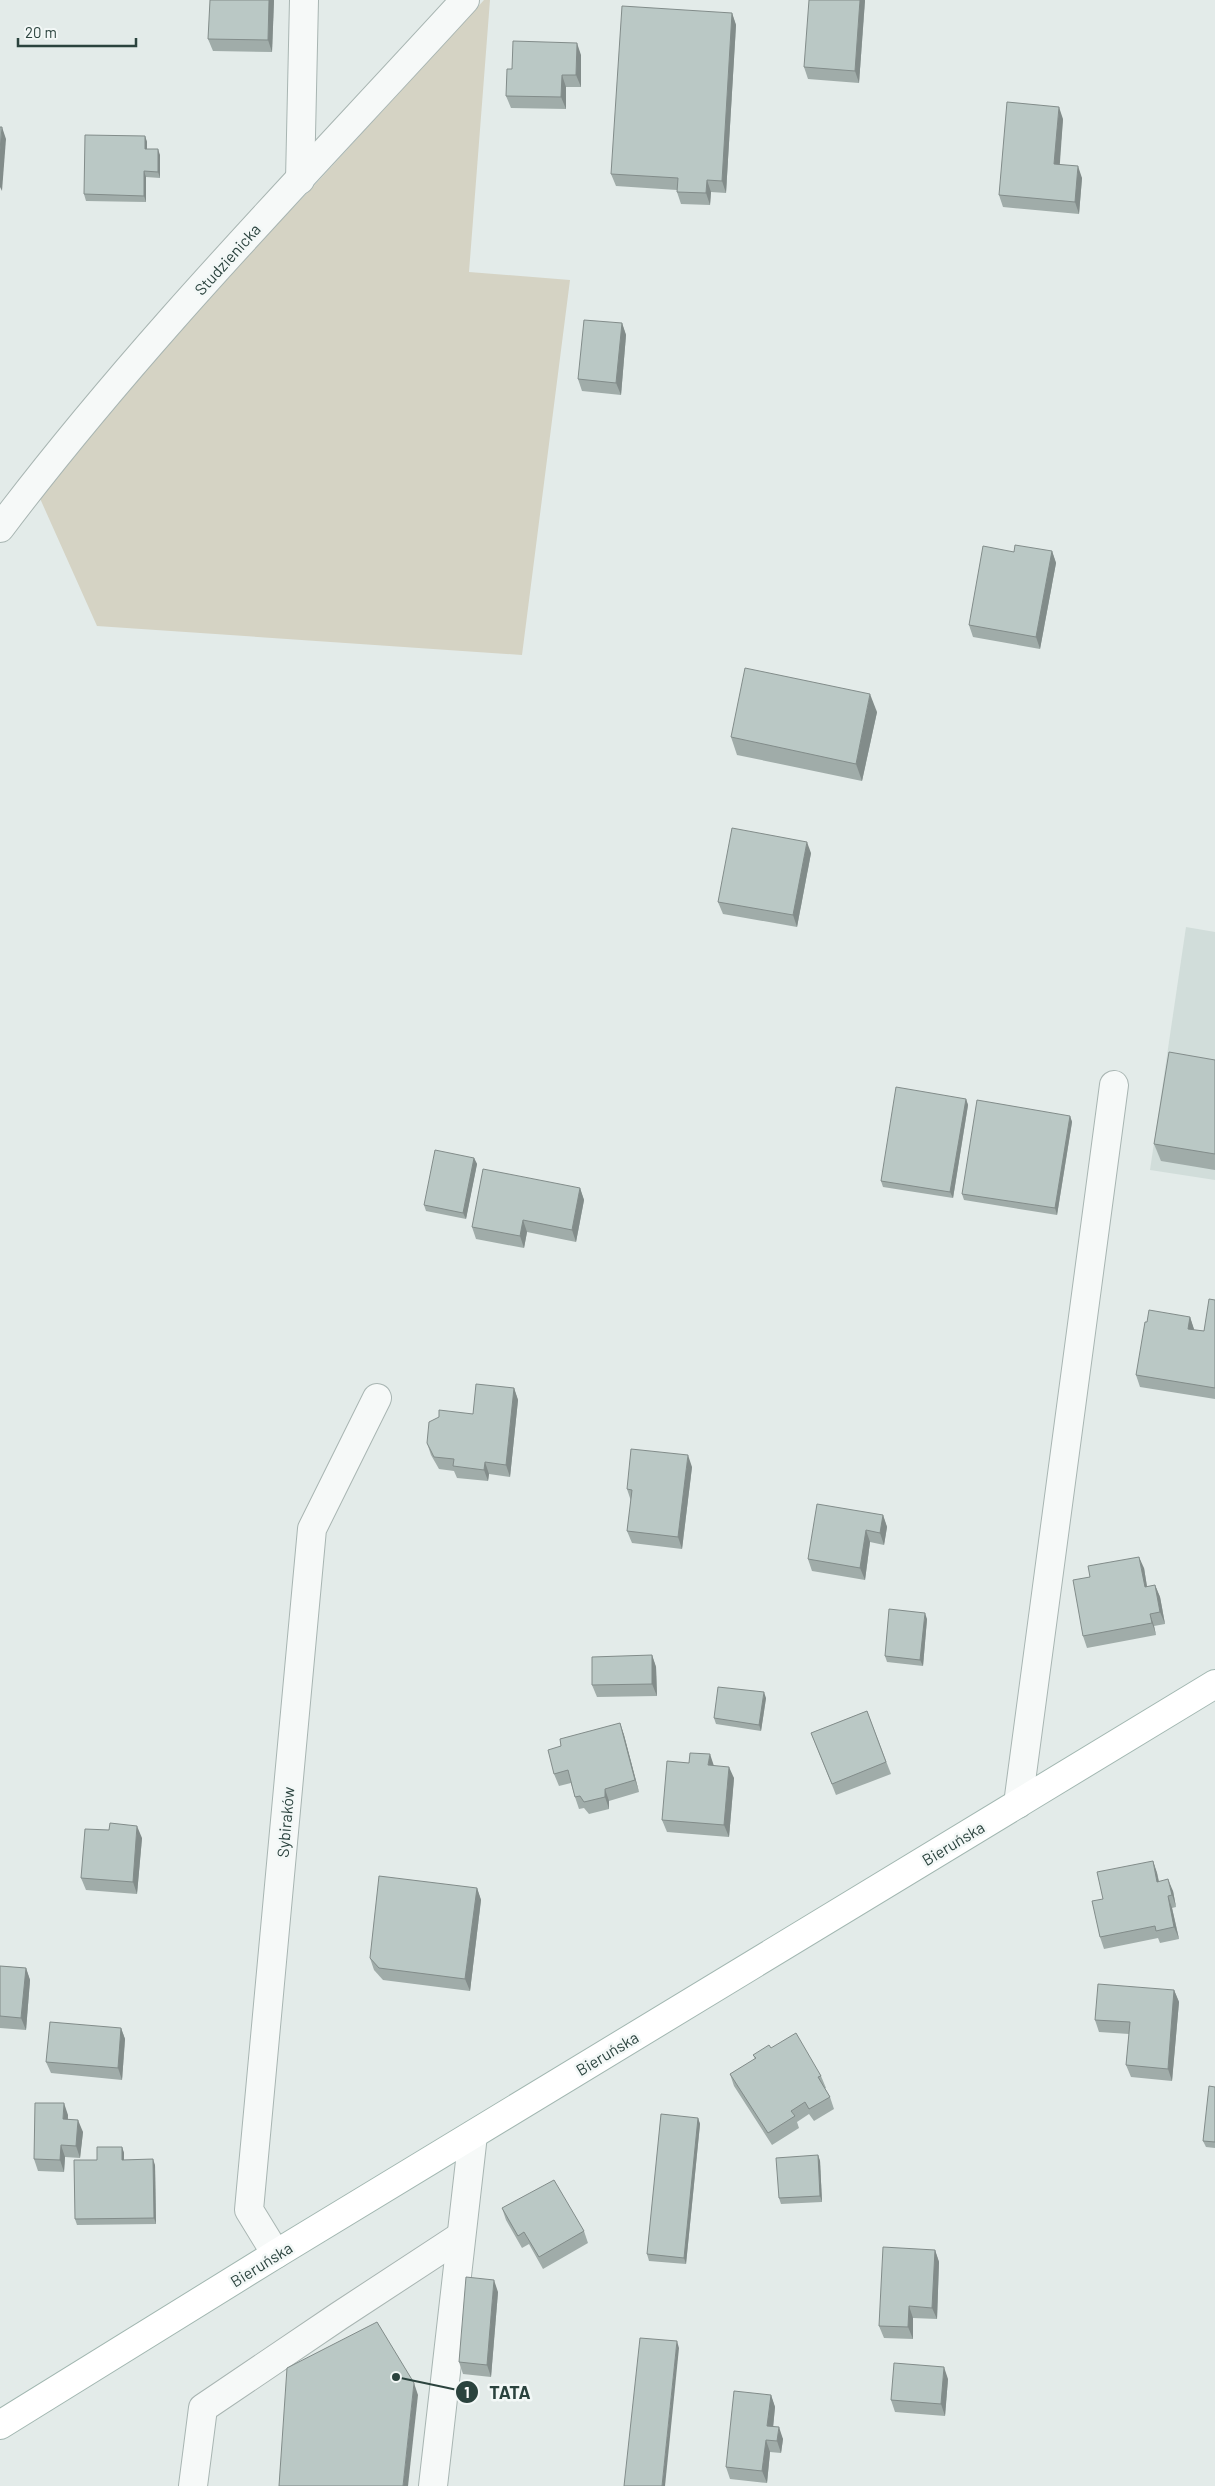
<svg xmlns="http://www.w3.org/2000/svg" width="1215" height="2486" font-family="Barlow,sans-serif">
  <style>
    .built { fill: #d1ddda }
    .green { fill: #d5d3c4 }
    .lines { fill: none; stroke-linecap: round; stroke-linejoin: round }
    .minor-casing { stroke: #a8b5b2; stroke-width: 30 }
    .major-casing { stroke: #a2b7b1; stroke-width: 30 }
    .minor { stroke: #f6f9f8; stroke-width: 28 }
    .major { stroke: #fff; stroke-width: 28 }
    .wall { fill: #a0aca9 }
    .shaded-wall { fill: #828c8a }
    .building { fill: #bac8c5; stroke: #828c8a }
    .labels { text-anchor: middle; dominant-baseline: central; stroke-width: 5; stroke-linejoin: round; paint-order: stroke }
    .street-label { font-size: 16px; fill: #2b433e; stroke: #f3f8f7 }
    .leader { fill: none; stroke: #2b433e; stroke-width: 2 }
    .callout-dot { fill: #2b433e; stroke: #f3f8f7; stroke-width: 2 }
    .mark-label { font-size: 15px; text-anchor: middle; font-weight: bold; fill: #fff }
    .callout-label { font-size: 18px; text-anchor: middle; font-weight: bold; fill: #2b433e; stroke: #f3f8f7; stroke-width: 5; stroke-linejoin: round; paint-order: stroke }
  </style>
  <rect width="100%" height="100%" fill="#e3ebe9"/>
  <polygon class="built" points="1186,927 1215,932 1215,1180 1150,1170"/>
  <polygon class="green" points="484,0 490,0 469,272 570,280 522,655 97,626 38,494 151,355 310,190"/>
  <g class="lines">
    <defs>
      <g id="minor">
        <polyline points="300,180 304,0"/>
        <path d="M 0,528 C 141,341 307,173 465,0"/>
        <polyline points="1018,1804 1114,1085"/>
        <polyline points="276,2254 249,2210 312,1529 377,1398"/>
        <polyline points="193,2486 203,2408 339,2316 461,2236"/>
        <polyline points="433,2486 473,2135"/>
      </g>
      <polyline id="major" points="0,2425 276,2254 1215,1684"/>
    </defs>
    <use href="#minor" class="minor-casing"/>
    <use href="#major" class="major-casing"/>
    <use href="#minor" class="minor"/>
    <use href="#major" class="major"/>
  </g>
  <g class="wall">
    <polygon points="274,0 272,52 213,51 208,39"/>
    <polygon points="865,0 859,83 808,79 804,67"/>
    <polygon points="732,13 736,25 726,193 711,192 710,205 681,204 677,192 677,190 616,186 611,174"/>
    <polygon points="581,55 581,87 566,87 566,109 511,108 506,96 512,69"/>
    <polygon points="1063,119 1059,164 1082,178 1079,214 1003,207 999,195"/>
    <polygon points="145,136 147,142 147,149 160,155 160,178 146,177 146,202 86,201 84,194"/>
    <polygon points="622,323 626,335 621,395 582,391 578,379"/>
    <polygon points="1052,551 1056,563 1040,649 973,637 969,625"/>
    <polygon points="877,712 862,781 737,755 731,737"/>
    <polygon points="811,853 797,927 723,914 718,902"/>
    <polygon points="1215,1060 1215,1170 1161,1161 1154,1144"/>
    <polygon points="966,1099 968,1105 953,1198 883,1187 881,1181"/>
    <polygon points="1070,1116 1072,1122 1057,1215 964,1200 962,1194"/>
    <polygon points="474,1158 477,1164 466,1219 426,1211 424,1205"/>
    <polygon points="580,1188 584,1200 576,1242 527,1232 524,1248 476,1239 472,1227"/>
    <polygon points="1215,1300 1215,1399 1140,1387 1136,1375 1147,1322 1190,1317 1194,1330 1204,1331"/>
    <polygon points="514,1388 518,1400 510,1477 489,1474 488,1481 457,1478 454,1471 439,1469 431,1455 427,1443"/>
    <polygon points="692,1467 682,1549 632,1543 627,1531 631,1501 627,1489"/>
    <polygon points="883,1515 887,1527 884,1545 870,1542 865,1580 812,1571 808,1559"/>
    <polygon points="1144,1568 1147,1587 1155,1585 1160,1597 1165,1624 1154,1626 1156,1635 1087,1648 1083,1636"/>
    <polygon points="927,1619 923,1666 887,1662 885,1656"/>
    <polygon points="652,1655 656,1667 657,1696 597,1697 592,1685"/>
    <polygon points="766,1698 761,1731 716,1724 714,1718"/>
    <polygon points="867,1711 891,1774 836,1795 811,1733"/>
    <polygon points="620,1723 624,1735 639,1792 609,1801 609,1809 589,1814 584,1808 579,1809 575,1797 571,1783 559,1786 554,1774 561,1746"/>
    <polygon points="714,1765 734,1778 729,1837 667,1832 662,1820"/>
    <polygon points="109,1830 142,1838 137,1894 86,1890 81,1878"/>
    <polygon points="1153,1861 1157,1873 1159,1881 1173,1891 1176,1907 1172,1908 1179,1939 1160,1943 1158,1938 1104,1949 1100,1937 1103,1899"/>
    <polygon points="477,1888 481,1900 470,1991 383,1980 374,1970 370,1958"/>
    <polygon points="0,1966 26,1968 30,1980 26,2030 0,2028"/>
    <polygon points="1174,1990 1179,2002 1172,2081 1131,2077 1126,2065 1129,2034 1099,2032 1095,2020"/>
    <polygon points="121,2028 125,2039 122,2080 51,2073 46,2062"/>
    <polygon points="771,2048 821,2076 826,2088 825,2088 830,2097 834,2109 814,2121 809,2114 797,2122 799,2128 772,2145 734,2086 730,2074 755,2059 753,2055"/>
    <polygon points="1215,2087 1215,2148 1206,2147 1203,2141"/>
    <polygon points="68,2115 68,2119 83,2132 80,2158 65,2157 64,2172 38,2171 34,2159"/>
    <polygon points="698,2118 700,2124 686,2264 649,2261 647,2254"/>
    <polygon points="122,2147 124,2153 124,2160 155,2165 156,2224 77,2225 75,2219 97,2160"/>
    <polygon points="818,2155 820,2161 822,2202 781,2204 779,2198"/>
    <polygon points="502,2208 584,2231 588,2243 543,2269 529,2244 522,2248 506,2220"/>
    <polygon points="935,2250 939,2262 937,2319 913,2318 913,2339 884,2338 879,2326"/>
    <polygon points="498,2292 491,2377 463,2374 459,2362"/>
    <polygon points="948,2379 945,2416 895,2412 891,2400"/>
    <polygon points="771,2395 775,2407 773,2427 783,2439 781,2453 770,2452 767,2483 730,2479 726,2467"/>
  </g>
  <g class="shaded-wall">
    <polygon points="269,0 274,0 272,52 268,40"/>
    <polygon points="860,0 865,0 859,83 855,71"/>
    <polygon points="732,13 736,25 726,193 722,181"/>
    <polygon points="577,43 581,55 581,87 576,75"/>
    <polygon points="562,75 566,87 566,109 561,97"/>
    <polygon points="1059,107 1063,119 1059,176 1054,164"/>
    <polygon points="2,127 6,139 2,191 0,187 0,150"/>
    <polygon points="145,136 147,142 147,155 145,149"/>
    <polygon points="158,149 160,155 160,178 158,172"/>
    <polygon points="1078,166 1082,178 1079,214 1075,202"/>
    <polygon points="144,171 146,177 146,202 144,196"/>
    <polygon points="707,180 711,192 710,205 706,193"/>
    <polygon points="622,323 626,335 621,395 616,383"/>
    <polygon points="1052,551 1056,563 1040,649 1036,637"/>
    <polygon points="870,694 877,712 862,781 856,764"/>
    <polygon points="807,842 811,853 797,927 793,915"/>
    <polygon points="966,1099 968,1105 953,1198 950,1192"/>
    <polygon points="1070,1116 1072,1122 1057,1215 1055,1208"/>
    <polygon points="474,1158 477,1164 466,1219 463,1213"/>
    <polygon points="580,1188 584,1200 576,1242 572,1230"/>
    <polygon points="523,1220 527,1232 524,1248 520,1236"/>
    <polygon points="1190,1317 1194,1329 1192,1341 1188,1329"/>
    <polygon points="514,1388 518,1400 510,1477 506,1465"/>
    <polygon points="688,1455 692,1467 682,1549 678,1537"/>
    <polygon points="485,1462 489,1474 488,1481 484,1470"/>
    <polygon points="883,1515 887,1527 884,1545 880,1533"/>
    <polygon points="866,1530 870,1542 865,1580 860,1568"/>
    <polygon points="1139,1557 1144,1568 1149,1599 1145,1587"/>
    <polygon points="1155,1585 1160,1597 1165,1624 1160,1612"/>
    <polygon points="925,1613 927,1619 923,1666 920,1660"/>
    <polygon points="1150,1614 1154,1626 1156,1635 1152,1623"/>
    <polygon points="652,1655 656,1667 657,1696 652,1684"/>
    <polygon points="764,1692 766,1698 761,1731 759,1725"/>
    <polygon points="620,1723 624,1735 639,1792 635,1780"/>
    <polygon points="710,1754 714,1766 708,1765"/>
    <polygon points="729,1767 734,1778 729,1837 724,1825"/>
    <polygon points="605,1789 609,1801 609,1809 605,1797"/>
    <polygon points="137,1826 142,1838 137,1894 133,1882"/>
    <polygon points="1153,1861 1157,1873 1161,1894 1157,1882"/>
    <polygon points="1168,1879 1173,1891 1176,1907 1172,1895"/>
    <polygon points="477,1888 481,1900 470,1991 465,1979"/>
    <polygon points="1168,1896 1172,1908 1179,1939 1174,1927"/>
    <polygon points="26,1968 30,1980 26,2030 21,2018"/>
    <polygon points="1174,1990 1179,2002 1172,2081 1168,2069"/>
    <polygon points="121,2028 125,2039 122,2080 118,2068"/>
    <polygon points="64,2103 68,2115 67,2131 63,2119"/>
    <polygon points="698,2118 700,2124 686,2264 684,2258"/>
    <polygon points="78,2120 83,2132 80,2158 76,2146"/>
    <polygon points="61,2145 65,2157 64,2172 60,2160"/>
    <polygon points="122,2147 124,2153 124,2166 122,2160"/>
    <polygon points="818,2155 820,2161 822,2202 820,2196"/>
    <polygon points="153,2159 155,2165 156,2224 154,2218"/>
    <polygon points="935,2250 939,2262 937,2319 932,2308"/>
    <polygon points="494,2280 498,2292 491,2377 487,2365"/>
    <polygon points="909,2306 913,2318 913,2339 908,2327"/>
    <polygon points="677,2341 679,2348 665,2486 662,2486"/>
    <polygon points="944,2367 948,2379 945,2416 941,2404"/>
    <polygon points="414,2383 418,2395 408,2486 403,2486"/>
    <polygon points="771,2395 775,2407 772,2438 767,2426"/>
    <polygon points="779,2427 783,2439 781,2453 777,2441"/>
    <polygon points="766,2440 770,2452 767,2483 762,2471"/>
  </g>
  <g class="building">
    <polygon points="210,0 269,0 268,40 208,39"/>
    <polygon points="809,0 860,0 855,71 804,67"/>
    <polygon points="622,6 732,13 722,181 707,180 706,193 677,192 678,178 611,174"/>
    <polygon points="513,41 577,43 576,75 562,75 561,97 506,96 507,69 512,69"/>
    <polygon points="1007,102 1059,107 1054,164 1078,166 1075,202 999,195"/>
    <polygon points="0,127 2,127 0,150"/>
    <polygon points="85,135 145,136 145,149 158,149 158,172 144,171 144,196 84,194"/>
    <polygon points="584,320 622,323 616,383 578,379"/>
    <polygon points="1015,545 1052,551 1036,637 969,625 983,546 1014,552"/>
    <polygon points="745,668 870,694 856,764 731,737"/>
    <polygon points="732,828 807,842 793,915 718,902"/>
    <polygon points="1169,1052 1215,1060 1215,1154 1154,1144"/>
    <polygon points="896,1087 966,1099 950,1192 881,1181"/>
    <polygon points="977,1100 1070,1116 1055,1208 962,1194"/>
    <polygon points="435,1150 474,1158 463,1213 424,1205"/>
    <polygon points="483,1169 580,1188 572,1230 523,1220 520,1236 472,1227"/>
    <polygon points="1209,1299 1215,1300 1215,1388 1136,1375 1145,1322 1147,1322 1149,1310 1190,1317 1188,1329 1204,1331"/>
    <polygon points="476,1384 514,1388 506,1465 485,1462 484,1470 453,1466 454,1459 434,1457 427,1443 429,1422 439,1417 439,1410 473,1414"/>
    <polygon points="631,1449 688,1455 678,1537 627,1531 632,1490 627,1489"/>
    <polygon points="817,1504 883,1515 880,1533 866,1530 860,1568 808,1559"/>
    <polygon points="1139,1557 1145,1587 1155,1585 1160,1612 1150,1614 1152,1623 1083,1636 1073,1580 1090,1577 1088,1566"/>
    <polygon points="889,1609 925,1613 920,1660 885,1656"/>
    <polygon points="652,1655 652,1684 592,1685 592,1657"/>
    <polygon points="718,1687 764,1692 759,1725 714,1718"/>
    <polygon points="867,1711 886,1762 832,1784 811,1733"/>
    <polygon points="620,1723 635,1780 605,1789 605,1797 584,1802 580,1796 575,1797 568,1770 554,1774 548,1750 561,1746 560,1739"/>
    <polygon points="690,1753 710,1754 708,1765 729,1767 724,1825 662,1820 667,1761 689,1763"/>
    <polygon points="110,1823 137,1826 133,1882 81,1878 85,1829 109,1830"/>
    <polygon points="1153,1861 1157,1882 1168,1879 1172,1895 1168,1896 1174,1927 1156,1931 1155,1926 1100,1937 1092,1901 1103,1899 1097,1872"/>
    <polygon points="379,1876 477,1888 465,1979 379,1968 370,1958"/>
    <polygon points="0,1966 26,1968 21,2018 0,2016"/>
    <polygon points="1098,1984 1174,1990 1168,2069 1126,2065 1130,2022 1095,2020"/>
    <polygon points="50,2022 121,2028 118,2068 46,2062"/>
    <polygon points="796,2033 821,2076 818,2077 830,2097 809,2109 805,2102 791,2111 795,2116 768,2133 730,2074 756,2058 753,2055 769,2045 771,2048"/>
    <polygon points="1209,2086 1215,2087 1215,2142 1203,2141"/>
    <polygon points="35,2103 64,2103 63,2119 78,2120 76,2146 61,2145 60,2160 34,2159"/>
    <polygon points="661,2114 698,2118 684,2258 647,2254"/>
    <polygon points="97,2147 122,2147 122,2160 153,2159 154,2218 75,2219 74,2160 97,2160"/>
    <polygon points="818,2155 820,2196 779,2198 776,2158"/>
    <polygon points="554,2180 584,2231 539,2257 524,2232 518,2236 502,2208"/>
    <polygon points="883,2247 935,2250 932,2308 909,2306 908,2327 879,2326"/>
    <polygon points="466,2277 494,2280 487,2365 459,2362"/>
    <polygon points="377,2322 414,2383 403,2486 279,2486 287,2368"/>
    <polygon points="640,2338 677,2341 662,2486 624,2486"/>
    <polygon points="894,2363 944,2367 941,2404 891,2400"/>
    <polygon points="734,2391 771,2395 767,2426 779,2427 777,2441 766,2440 762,2471 726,2467"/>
  </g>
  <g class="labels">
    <g class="street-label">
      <text transform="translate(227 259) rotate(-48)">Studzienicka</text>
      <text transform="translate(285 1822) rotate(-85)">Sybiraków</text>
      <text transform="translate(953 1843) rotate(-31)">Bieruńska</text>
      <text transform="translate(607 2053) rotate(-31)">Bieruńska</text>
      <text transform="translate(261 2264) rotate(-32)">Bieruńska</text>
    </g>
  </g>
  <path class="leader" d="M396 2377L467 2392"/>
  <g class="callout-dot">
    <circle cx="396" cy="2377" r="5"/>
    <circle cx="467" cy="2392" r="12"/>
  </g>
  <g class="mark-label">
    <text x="467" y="2398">1</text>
  </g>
  <g class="callout-label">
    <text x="510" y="2399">TATA</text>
  </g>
  <path d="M18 38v8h118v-8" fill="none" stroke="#2b433e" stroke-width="2.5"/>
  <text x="25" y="38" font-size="15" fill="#2b433e" stroke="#f3f8f7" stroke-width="4" paint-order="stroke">20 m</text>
</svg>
